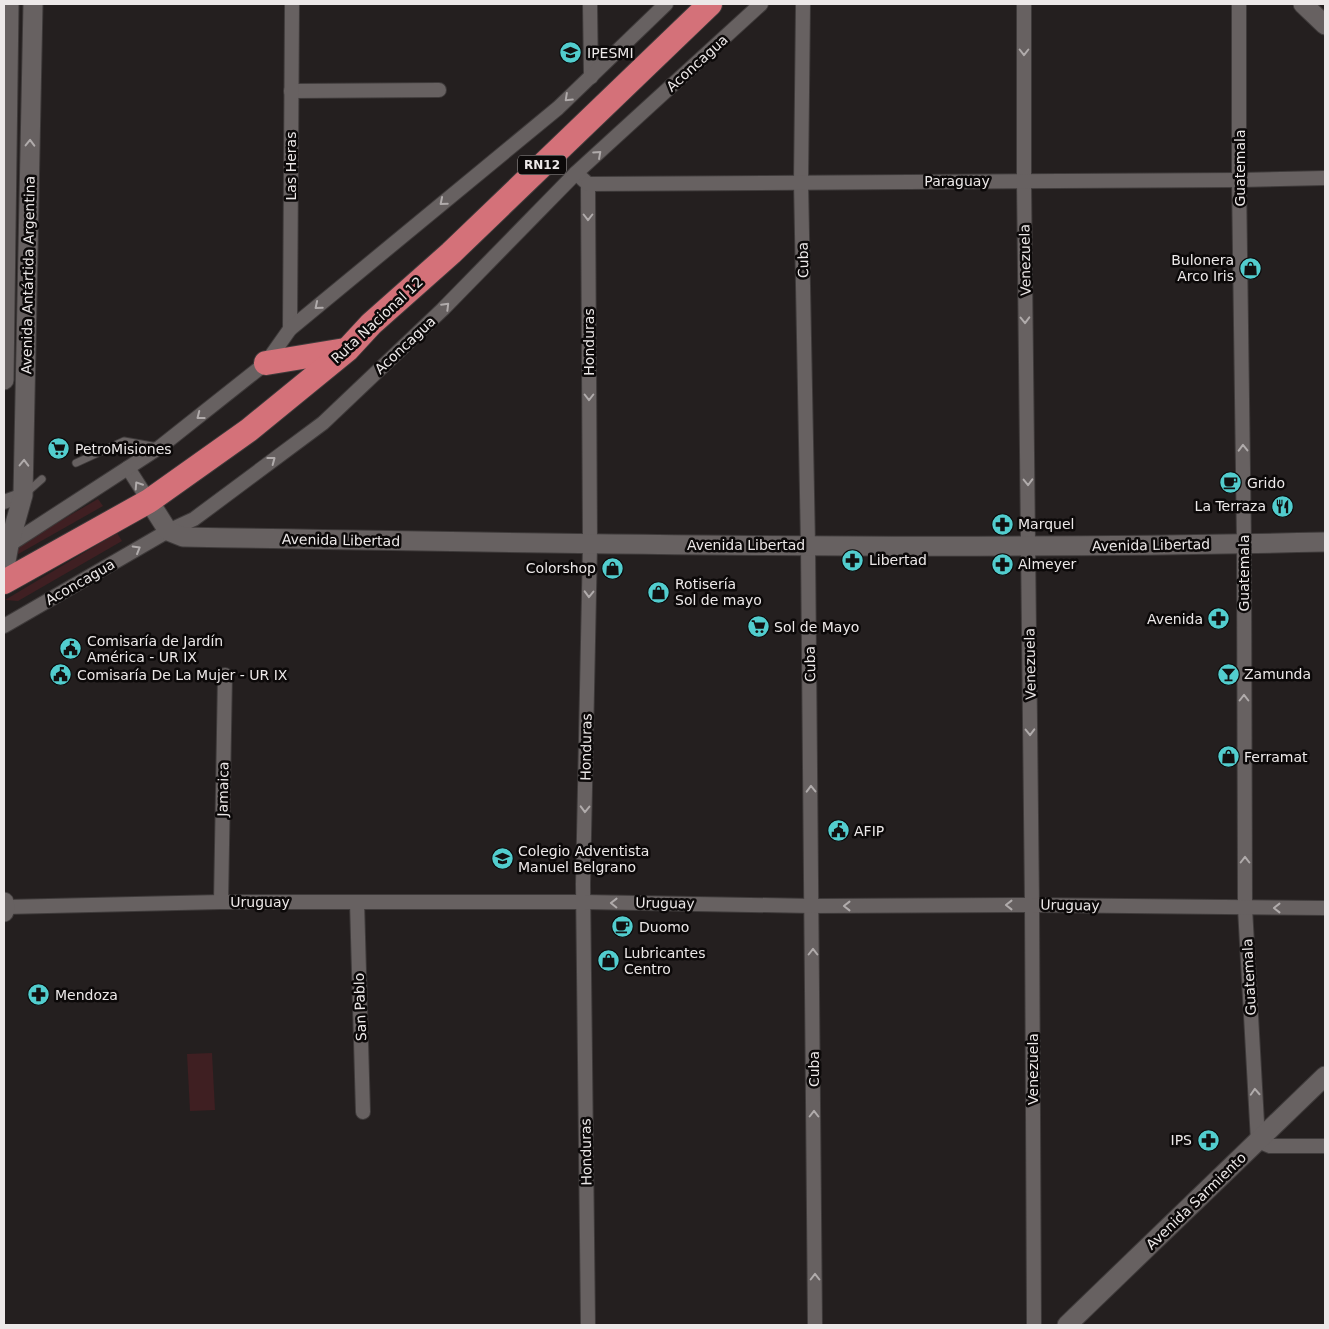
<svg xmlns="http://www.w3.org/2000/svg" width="1329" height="1329" font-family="'DejaVu Sans',sans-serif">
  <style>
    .green { fill: #3f1f22 }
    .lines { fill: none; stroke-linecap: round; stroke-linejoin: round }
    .lane-casing { stroke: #3e3a3a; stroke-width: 9 }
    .street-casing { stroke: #3e3a3a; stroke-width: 16 }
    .secondary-casing { stroke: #3e3a3a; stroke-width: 21 }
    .highway-casing { stroke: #3e3a3a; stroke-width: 26 }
    .lane { stroke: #676161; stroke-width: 7 }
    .street { stroke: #676161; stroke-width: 14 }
    .secondary { stroke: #676161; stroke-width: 19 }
    .highway { stroke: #d47179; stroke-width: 24 }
    .oneway { stroke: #b0abab }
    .labels { text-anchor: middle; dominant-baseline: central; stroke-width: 5; stroke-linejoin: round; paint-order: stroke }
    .shield { fill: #0c0909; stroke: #a9a5a5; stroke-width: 1 }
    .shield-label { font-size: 12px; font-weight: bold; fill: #ece8e8 }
    .poi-label { font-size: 14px; fill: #ece8e8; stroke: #0c0909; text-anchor: start }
    .street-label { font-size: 14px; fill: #ece8e8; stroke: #0c0909 }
  </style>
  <rect width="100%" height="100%" fill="#241f1f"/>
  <g class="green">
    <polygon points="98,499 103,506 13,557 17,546"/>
    <polygon points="117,533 122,541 18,601 5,600"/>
    <polygon points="212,1053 215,1110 190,1111 187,1054"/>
  </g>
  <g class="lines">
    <defs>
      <g id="lane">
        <polyline points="76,463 124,441 158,447"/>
        <polyline points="26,493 42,479"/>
      </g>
      <g id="street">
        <polyline points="590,4 591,77"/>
        <polyline points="803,4 801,182 808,545 815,1325"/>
        <polyline points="1024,4 1024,181 1032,905 1034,1325"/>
        <polyline points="1239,4 1239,180 1244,544 1245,908 1258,1141 1270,1146 1325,1146"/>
        <polyline points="291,91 439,90"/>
        <polyline points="576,173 588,184 590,545 583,884 588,1325"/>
        <polyline points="588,184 1239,180 1325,178"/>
        <polyline points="290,329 292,4"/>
        <polyline points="128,468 149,501"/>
        <polyline points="4,502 23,495"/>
        <polyline points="9,545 160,447 266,363 290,329 558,108 666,4"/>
        <polyline points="4,626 168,531 194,519 323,423 443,309 576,173 761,4"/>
        <polyline points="221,902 225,675"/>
        <polyline points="357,902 363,1112"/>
        <polyline points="5,907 221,902 584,902 812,906 1032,905 1325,908"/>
      </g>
      <g id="secondary">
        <polyline points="1303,4 1325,25"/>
        <polyline points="4,380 9,4"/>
        <path d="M 149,501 L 168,531 L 183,537 C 564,544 945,551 1325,542"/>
        <polyline points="4,572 9,545 23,495 33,4"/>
        <polyline points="4,902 5,907 4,912"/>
        <polyline points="1067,1325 1325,1076"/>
      </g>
      <g id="highway">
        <polyline points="266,363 345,350"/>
        <polyline points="4,582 149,501 249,430 347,350 371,324 451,253 710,4"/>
      </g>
    </defs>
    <use href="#lane" class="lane-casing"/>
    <use href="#street" class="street-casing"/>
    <use href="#secondary" class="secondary-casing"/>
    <use href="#highway" class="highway-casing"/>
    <use href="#lane" class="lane"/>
    <use href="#street" class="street"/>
    <use href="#secondary" class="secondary"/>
    <use href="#highway" class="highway"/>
  </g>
  <defs><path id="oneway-chevron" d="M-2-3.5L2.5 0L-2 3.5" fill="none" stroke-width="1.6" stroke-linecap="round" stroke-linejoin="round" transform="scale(1.25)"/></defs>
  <g class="oneway">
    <use href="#oneway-chevron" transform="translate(1024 52) rotate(90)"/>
    <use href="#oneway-chevron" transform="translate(568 98) rotate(137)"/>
    <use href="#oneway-chevron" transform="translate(30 143) rotate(-89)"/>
    <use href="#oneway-chevron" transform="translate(598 154) rotate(-42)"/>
    <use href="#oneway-chevron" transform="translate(443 202) rotate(140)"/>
    <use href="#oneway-chevron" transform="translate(588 217) rotate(90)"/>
    <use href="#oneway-chevron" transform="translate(318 306) rotate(140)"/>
    <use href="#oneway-chevron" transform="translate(446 306) rotate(-45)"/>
    <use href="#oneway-chevron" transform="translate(1025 320) rotate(89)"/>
    <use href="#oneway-chevron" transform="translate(589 397) rotate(90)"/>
    <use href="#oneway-chevron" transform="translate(200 416) rotate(142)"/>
    <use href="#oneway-chevron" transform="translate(1243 448) rotate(-91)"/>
    <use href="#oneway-chevron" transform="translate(272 460) rotate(-37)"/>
    <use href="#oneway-chevron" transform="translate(24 463) rotate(-89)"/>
    <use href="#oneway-chevron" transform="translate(1028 482) rotate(89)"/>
    <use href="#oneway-chevron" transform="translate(138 485) rotate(-123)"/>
    <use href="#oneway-chevron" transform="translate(137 549) rotate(-30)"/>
    <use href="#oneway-chevron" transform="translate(589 594) rotate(91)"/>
    <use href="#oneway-chevron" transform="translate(1244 698) rotate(-90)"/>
    <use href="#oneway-chevron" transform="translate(1030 732) rotate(89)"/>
    <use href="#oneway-chevron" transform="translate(811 789) rotate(-91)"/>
    <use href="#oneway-chevron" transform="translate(585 809) rotate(91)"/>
    <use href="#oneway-chevron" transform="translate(1245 860) rotate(-90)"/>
    <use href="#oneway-chevron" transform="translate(614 903) rotate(-179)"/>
    <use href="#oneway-chevron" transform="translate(1009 905) rotate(180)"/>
    <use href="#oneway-chevron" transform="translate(847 906) rotate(180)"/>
    <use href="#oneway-chevron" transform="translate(1277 908) rotate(180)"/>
    <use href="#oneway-chevron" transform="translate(813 952) rotate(-90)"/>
    <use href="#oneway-chevron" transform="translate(1255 1092) rotate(-93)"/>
    <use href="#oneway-chevron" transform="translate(814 1114) rotate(-90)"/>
    <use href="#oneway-chevron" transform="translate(815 1277) rotate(-90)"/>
  </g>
  <defs>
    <symbol id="school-disc" viewBox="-11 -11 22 22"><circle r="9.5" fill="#52cdce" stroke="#0c0909"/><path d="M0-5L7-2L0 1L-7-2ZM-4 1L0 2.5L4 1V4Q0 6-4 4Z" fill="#111"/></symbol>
    <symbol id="shop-disc" viewBox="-11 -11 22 22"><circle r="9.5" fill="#52cdce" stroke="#0c0909"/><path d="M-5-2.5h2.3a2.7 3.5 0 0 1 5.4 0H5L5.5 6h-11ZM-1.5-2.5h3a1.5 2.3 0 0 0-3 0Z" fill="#111"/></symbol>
    <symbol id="supermarket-disc" viewBox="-11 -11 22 22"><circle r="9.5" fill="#52cdce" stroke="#0c0909"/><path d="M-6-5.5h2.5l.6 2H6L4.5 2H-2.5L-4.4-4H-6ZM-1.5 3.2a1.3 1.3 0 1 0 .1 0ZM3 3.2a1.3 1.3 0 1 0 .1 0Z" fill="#111"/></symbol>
    <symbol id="cafe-disc" viewBox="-11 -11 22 22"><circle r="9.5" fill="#52cdce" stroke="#0c0909"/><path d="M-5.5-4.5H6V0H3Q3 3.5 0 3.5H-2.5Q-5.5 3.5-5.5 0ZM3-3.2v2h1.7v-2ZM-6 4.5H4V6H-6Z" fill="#111"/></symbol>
    <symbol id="restaurant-disc" viewBox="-11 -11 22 22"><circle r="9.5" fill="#52cdce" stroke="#0c0909"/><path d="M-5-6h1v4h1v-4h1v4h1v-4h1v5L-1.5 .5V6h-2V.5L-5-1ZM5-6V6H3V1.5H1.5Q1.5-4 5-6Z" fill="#111"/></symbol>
    <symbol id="pharmacy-disc" viewBox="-11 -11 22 22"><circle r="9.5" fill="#52cdce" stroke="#0c0909"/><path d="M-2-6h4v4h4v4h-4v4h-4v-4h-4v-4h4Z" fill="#111"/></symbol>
    <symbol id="civic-disc" viewBox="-11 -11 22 22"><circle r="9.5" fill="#52cdce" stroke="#0c0909"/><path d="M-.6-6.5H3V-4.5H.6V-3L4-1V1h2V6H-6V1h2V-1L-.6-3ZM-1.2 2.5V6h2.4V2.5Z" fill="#111"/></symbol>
    <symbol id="bar-disc" viewBox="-11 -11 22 22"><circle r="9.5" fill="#52cdce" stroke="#0c0909"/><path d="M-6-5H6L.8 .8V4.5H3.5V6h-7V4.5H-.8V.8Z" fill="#111"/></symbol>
  </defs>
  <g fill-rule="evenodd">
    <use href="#school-disc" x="558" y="40" width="25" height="25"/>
    <use href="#shop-disc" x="1238" y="256" width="25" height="25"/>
    <use href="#supermarket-disc" x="46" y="436" width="25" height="25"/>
    <use href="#cafe-disc" x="1218" y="470" width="25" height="25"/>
    <use href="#restaurant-disc" x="1270" y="494" width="25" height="25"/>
    <use href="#pharmacy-disc" x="990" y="512" width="25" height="25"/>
    <use href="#pharmacy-disc" x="840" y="548" width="25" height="25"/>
    <use href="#pharmacy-disc" x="990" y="552" width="25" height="25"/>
    <use href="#shop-disc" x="600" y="556" width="25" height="25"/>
    <use href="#shop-disc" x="646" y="580" width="25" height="25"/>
    <use href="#pharmacy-disc" x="1206" y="606" width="25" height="25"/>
    <use href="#supermarket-disc" x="746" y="614" width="25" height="25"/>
    <use href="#civic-disc" x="58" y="636" width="25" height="25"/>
    <use href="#bar-disc" x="1216" y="662" width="25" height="25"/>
    <use href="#civic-disc" x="48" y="662" width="25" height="25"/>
    <use href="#shop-disc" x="1216" y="744" width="25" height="25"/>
    <use href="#civic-disc" x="826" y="818" width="25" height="25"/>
    <use href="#school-disc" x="490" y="846" width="25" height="25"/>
    <use href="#cafe-disc" x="610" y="914" width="25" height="25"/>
    <use href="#shop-disc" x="596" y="948" width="25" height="25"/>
    <use href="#pharmacy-disc" x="26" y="982" width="25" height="25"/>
    <use href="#pharmacy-disc" x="1196" y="1128" width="25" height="25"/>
  </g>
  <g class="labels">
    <rect class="shield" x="518" y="155.5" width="48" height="19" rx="4"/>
    <g class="shield-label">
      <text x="542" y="165">RN12</text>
    </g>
    <g class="poi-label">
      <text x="587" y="53">IPESMI</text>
      <text x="1234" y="260" text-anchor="end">Bulonera<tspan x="1234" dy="16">Arco Iris</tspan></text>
      <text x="75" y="449">PetroMisiones</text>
      <text x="1247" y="483">Grido</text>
      <text x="1266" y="506" text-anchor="end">La Terraza</text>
      <text x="1018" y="524">Marquel</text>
      <text x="869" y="560">Libertad</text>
      <text x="1018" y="564">Almeyer</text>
      <text x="596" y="568" text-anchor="end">Colorshop</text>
      <text x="675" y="584">Rotisería<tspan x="675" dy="16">Sol de mayo</tspan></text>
      <text x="1203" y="619" text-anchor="end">Avenida</text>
      <text x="774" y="627">Sol de Mayo</text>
      <text x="87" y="641">Comisaría de Jardín<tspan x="87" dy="16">América - UR IX</tspan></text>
      <text x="1244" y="674">Zamunda</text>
      <text x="77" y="675">Comisaría De La Mujer - UR IX</text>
      <text x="1244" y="757">Ferramat</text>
      <text x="854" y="831">AFIP</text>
      <text x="518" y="851">Colegio Adventista<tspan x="518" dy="16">Manuel Belgrano</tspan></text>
      <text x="639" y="927">Duomo</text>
      <text x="624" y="953">Lubricantes<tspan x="624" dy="16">Centro</tspan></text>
      <text x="55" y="995">Mendoza</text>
      <text x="1192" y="1140" text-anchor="end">IPS</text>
    </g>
    <g class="street-label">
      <text transform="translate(697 63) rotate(-42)">Aconcagua</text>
      <text transform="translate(291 166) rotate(-90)">Las Heras</text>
      <text transform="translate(1240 168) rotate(-90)">Guatemala</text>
      <text x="957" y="181">Paraguay</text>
      <text transform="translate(803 260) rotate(-91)">Cuba</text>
      <text transform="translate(1025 260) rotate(-91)">Venezuela</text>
      <text transform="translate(28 275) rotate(-89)">Avenida Antártida Argentina</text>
      <text transform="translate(377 320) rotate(-43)">Ruta Nacional 12</text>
      <text transform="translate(589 342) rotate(-90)">Honduras</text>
      <text transform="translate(405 345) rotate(-43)">Aconcagua</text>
      <text transform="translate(341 540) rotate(1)">Avenida Libertad</text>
      <text x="746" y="545">Avenida Libertad</text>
      <text transform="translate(1151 545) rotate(-1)">Avenida Libertad</text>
      <text transform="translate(1244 573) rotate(-90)">Guatemala</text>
      <text transform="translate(80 582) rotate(-30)">Aconcagua</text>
      <text transform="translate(810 664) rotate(-91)">Cuba</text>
      <text transform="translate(1030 664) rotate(-91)">Venezuela</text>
      <text transform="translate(586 747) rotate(-89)">Honduras</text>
      <text transform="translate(223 789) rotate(-89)">Jamaica</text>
      <text x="260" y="902">Uruguay</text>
      <text transform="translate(665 903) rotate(1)">Uruguay</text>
      <text transform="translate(1070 905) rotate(1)">Uruguay</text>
      <text transform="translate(1249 977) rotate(-93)">Guatemala</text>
      <text transform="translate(360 1007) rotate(-92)">San Pablo</text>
      <text transform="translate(814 1069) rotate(-90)">Cuba</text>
      <text transform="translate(1033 1069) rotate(-90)">Venezuela</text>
      <text transform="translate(586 1152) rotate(-91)">Honduras</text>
      <text transform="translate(1196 1201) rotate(-44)">Avenida Sarmiento</text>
    </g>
  </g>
  <rect width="1329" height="1329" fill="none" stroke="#ece8e8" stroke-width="10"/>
</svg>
